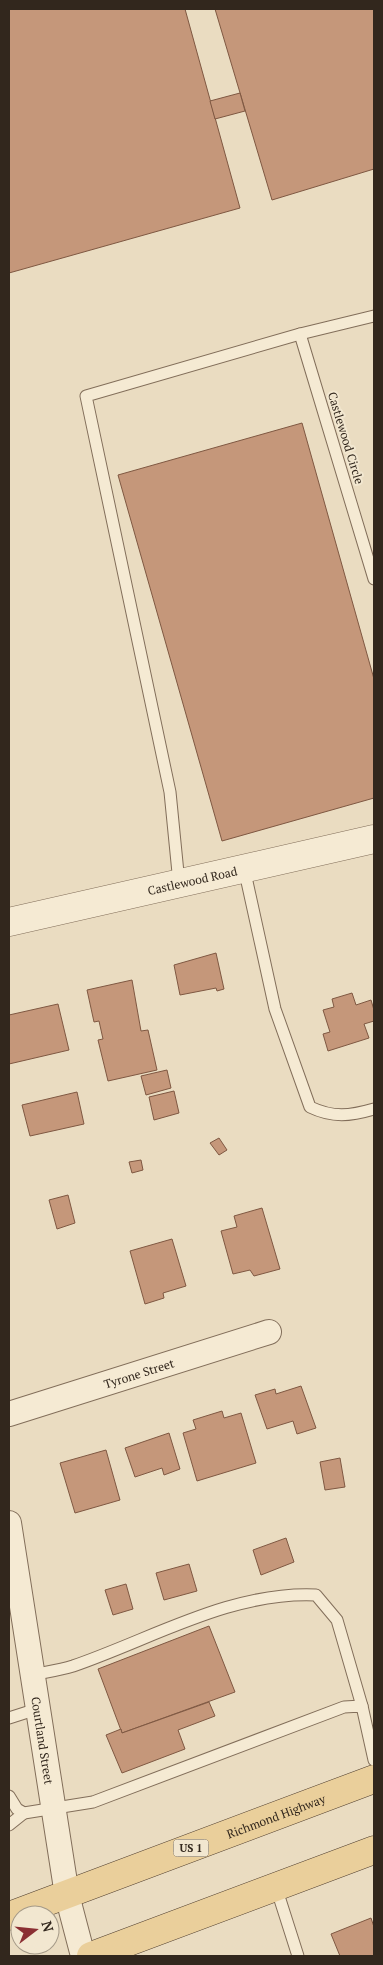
<svg xmlns="http://www.w3.org/2000/svg" width="383" height="1965" font-family="'PT Serif',serif">
  <style>
    .building { fill: #c5977a; stroke: #7f5842 }
    .lines { fill: none; stroke-linecap: round; stroke-linejoin: round }
    .service-casing { stroke: #826e5a; stroke-width: 13 }
    .minor-casing { stroke: #826e5a; stroke-width: 26 }
    .tertiary-casing { stroke: #826e5a; stroke-width: 29 }
    .primary-casing { stroke: #4f3d2e; stroke-width: 29 }
    .service { stroke: #f5ead3; stroke-width: 11 }
    .minor { stroke: #f5ead3; stroke-width: 24 }
    .tertiary { stroke: #f5ead3; stroke-width: 28 }
    .primary { stroke: #eacf9b; stroke-width: 28 }
    .labels { text-anchor: middle; dominant-baseline: central; stroke-width: 4; stroke-linejoin: round; paint-order: stroke }
    .shield { fill: #f2e7d0; stroke: #6c6153; stroke-width: 1 }
    .shield-label { font-size: 11px; font-weight: bold; fill: #32271d }
    .street-label { font-size: 12px; fill: #32271d; stroke: #f2e7d0 }
  </style>
  <rect width="100%" height="100%" fill="#eadcc1"/>
  <g class="building">
    <polygon points="9,9 185,9 240,208 9,273"/>
    <polygon points="215,9 374,9 374,169 272,200"/>
    <polygon points="240,93 245,111 215,119 210,101"/>
    <polygon points="302,423 374,679 374,798 222,841 118,475"/>
    <polygon points="216,953 224,989 217,991 216,988 180,995 174,965"/>
    <polygon points="132,980 141,1031 148,1030 157,1070 108,1081 98,1040 103,1039 99,1021 94,1022 87,990"/>
    <polygon points="352,993 356,1005 371,1000 374,1010 374,1021 364,1024 369,1038 328,1051 323,1034 330,1032 323,1010 334,1007 332,999"/>
    <polygon points="58,1004 69,1050 9,1064 9,1015"/>
    <polygon points="167,1070 171,1088 146,1095 141,1076"/>
    <polygon points="174,1091 179,1113 154,1120 149,1097"/>
    <polygon points="77,1092 84,1124 30,1136 22,1105"/>
    <polygon points="219,1138 227,1150 219,1155 210,1143"/>
    <polygon points="141,1160 143,1170 132,1173 129,1162"/>
    <polygon points="68,1195 75,1223 57,1229 49,1200"/>
    <polygon points="262,1208 280,1269 254,1276 250,1270 233,1274 221,1231 237,1227 234,1216"/>
    <polygon points="172,1239 186,1286 163,1293 164,1298 145,1304 130,1251"/>
    <polygon points="301,1386 316,1428 297,1434 293,1421 267,1429 255,1395 275,1389 276,1394"/>
    <polygon points="222,1411 224,1418 241,1413 256,1463 197,1481 183,1433 196,1429 193,1420"/>
    <polygon points="169,1433 180,1469 164,1475 162,1468 135,1477 125,1448"/>
    <polygon points="106,1450 120,1500 75,1513 60,1463"/>
    <polygon points="340,1458 345,1487 325,1490 320,1462"/>
    <polygon points="286,1538 294,1562 261,1575 253,1550"/>
    <polygon points="189,1564 197,1591 164,1600 156,1573"/>
    <polygon points="126,1584 133,1609 113,1615 105,1590"/>
    <polygon points="209,1626 235,1692 122,1733 98,1669"/>
    <polygon points="209,1702 215,1716 178,1730 185,1749 122,1773 106,1735 121,1729 122,1733"/>
    <polygon points="371,1918 374,1927 374,1956 340,1956 331,1934"/>
  </g>
  <g class="lines">
    <defs>
      <g id="service">
        <polyline points="300,334 374,579"/>
        <path d="M 244,868 L 275,1009 L 310,1107 C 333,1118 350,1116 374,1109"/>
        <polyline points="179,883 170,792 86,396 300,334 374,316"/>
        <path d="M 32,1675 C 46,1672 60,1670 73,1666 C 152,1639 231,1591 316,1595 L 337,1620 L 362,1706"/>
        <polyline points="9,1718 37,1709"/>
        <polyline points="9,1796 17,1809 24,1813 93,1802 344,1707 362,1706 374,1760"/>
        <polyline points="9,1825 24,1813"/>
        <polyline points="276,1887 298,1956"/>
      </g>
      <g id="minor">
        <path id="s1" d="M 9,1414 L 269,1332"/>
        <path id="s2" d="M 9,1523 L 67,1895 L 83,1956"/>
      </g>
      <g id="tertiary">
        <path id="s3" d="M 9,922 L 374,839"/>
      </g>
      <g id="primary">
        <path id="s4" d="M 9,1916 L 374,1779"/>
        <polyline points="91,1956 374,1850"/>
      </g>
    </defs>
    <use href="#service" class="service-casing"/>
    <use href="#minor" class="minor-casing"/>
    <use href="#tertiary" class="tertiary-casing"/>
    <use href="#primary" class="primary-casing"/>
    <use href="#service" class="service"/>
    <use href="#minor" class="minor"/>
    <use href="#tertiary" class="tertiary"/>
    <use href="#primary" class="primary"/>
  </g>
  <g class="labels">
    <rect class="shield" x="173.5" y="1839.5" width="35" height="17" rx="4"/>
    <g class="shield-label">
      <text x="191" y="1848">US 1</text>
    </g>
    <g class="street-label">
      <text transform="translate(346 438) rotate(73)">Castlewood Circle</text>
      <text stroke="none"><textPath href="#s3" startOffset="188">Castlewood Road</textPath></text>
      <text stroke="none"><textPath href="#s1" startOffset="136">Tyrone Street</textPath></text>
      <text stroke="none"><textPath href="#s2" startOffset="220">Courtland Street</textPath></text>
      <text stroke="none"><textPath href="#s4" startOffset="285">Richmond Highway</textPath></text>
    </g>
  </g>
  <rect width="383" height="1965" fill="none" stroke="#32271d" stroke-width="20"/>
  <g transform="translate(35 1930) rotate(74)"><circle r="24" fill="#f2e7d0" stroke="#a59a88"/>
  <path d="M0-4L9 19L0 12L-9 19Z" fill="#8b2f33"/>
  <text y="-8" font-size="14" font-weight="bold" text-anchor="middle" fill="#32271d">N</text>
  </g>
</svg>
